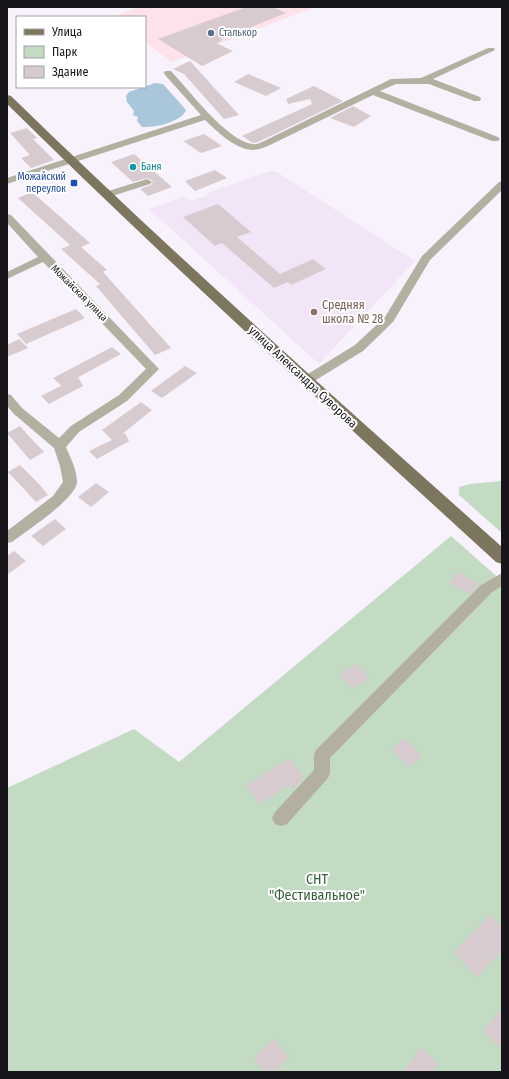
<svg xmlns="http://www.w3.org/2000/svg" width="509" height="1079" font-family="'Fira Sans Condensed',sans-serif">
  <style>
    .commercial { fill: #fde3e9 }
    .education { fill: #f3e5f8 }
    .green { fill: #c3dac3 }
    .water { fill: #a9c6db }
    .building { fill: #d7cbcf }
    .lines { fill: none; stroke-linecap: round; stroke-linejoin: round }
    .minor { fill: #b3b0a2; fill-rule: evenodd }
    .major { fill: #7d765e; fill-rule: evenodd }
    .service-dot { fill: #5c6f8a; stroke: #fff; stroke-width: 1.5 }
    .culture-dot { fill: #0f9aa8; stroke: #fff; stroke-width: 1.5 }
    .transit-dot { fill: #1a4fb4; stroke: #fff; stroke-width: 1.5 }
    .education-dot { fill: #8d6e63; stroke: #fff; stroke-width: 1.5 }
    .labels { text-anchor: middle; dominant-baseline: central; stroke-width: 4; stroke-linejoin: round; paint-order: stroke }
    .far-service-label { font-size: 10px; fill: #4e5e75; stroke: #fff; text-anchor: start }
    .far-culture-label { font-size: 10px; fill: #0d838f; stroke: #fff; text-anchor: start }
    .far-transit-label { font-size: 10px; fill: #164399; stroke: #fff; text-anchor: end }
    .far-street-label { font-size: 10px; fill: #171519; stroke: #fff }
    .education-label { font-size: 12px; fill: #785e54; stroke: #fff; text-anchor: start }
    .street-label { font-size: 12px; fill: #171519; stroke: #fff }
    .near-park-label { font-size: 14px; fill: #385f3b; stroke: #fff }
  </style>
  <rect width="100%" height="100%" fill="#f8f2fc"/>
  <polygon class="commercial" points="138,7 315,7 172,62 145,42 145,17 113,17"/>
  <polygon class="education" points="270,171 277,172 415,261 319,364 149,209 184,196 191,201 209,195 207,193"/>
  <g class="green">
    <polygon points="502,481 502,533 459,495 459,487 470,484"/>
    <polygon points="451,536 502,581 502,1072 7,1072 7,788 134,729 179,762"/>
  </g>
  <path class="water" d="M 155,83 L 163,84 L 186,110 C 182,122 154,128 142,127 L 137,121 L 138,117 L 133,115 L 134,111 L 127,102 L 126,96 L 129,92 Z"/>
  <g class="building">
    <polygon points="246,7 273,7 286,13 220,40 222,41 216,43 233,51 202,66 158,39"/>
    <polygon points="190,61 208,81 239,115 224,119 184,74 173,69"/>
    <polygon points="248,74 281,88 266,96 234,82"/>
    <polygon points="314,86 343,101 258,142 253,143 242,136 312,104 310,99 288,104 286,99"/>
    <polygon points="353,106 371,116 354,127 330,118"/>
    <polygon points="27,128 37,138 33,139 54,160 31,168 21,158 30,155 10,133"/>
    <polygon points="204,134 222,146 201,153 183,141"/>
    <polygon points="134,154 172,187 148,196 140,189 151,185 153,181 147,178 133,182 111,162"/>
    <polygon points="215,170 227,178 195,191 185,181"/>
    <polygon points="32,192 90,243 81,247 107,270 103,272 171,348 155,355 96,286 100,284 61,249 70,245 18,198"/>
    <polygon points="218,204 251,232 237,237 280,274 313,259 326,269 291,285 288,282 274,288 222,243 215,246 183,217"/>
    <polygon points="76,309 85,318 26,344 17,334"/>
    <polygon points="19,339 28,348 7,357 7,345"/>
    <polygon points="112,347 121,354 62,386 53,378"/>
    <polygon points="185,366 197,373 162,398 151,391"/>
    <polygon points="78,377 83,386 49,404 41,396"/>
    <polygon points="141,402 152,410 121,435 125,433 129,441 97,459 89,451 112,440 102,430"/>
    <polygon points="20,426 26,433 44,452 30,460 7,433"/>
    <polygon points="20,465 39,484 48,495 36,502 8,472"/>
    <polygon points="96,483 109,492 91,507 78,497"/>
    <polygon points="55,519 66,529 43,546 31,536"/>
    <polygon points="14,551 26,561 7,575 7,556"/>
    <polygon points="457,572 479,583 470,594 449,583"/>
    <polygon points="357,664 369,678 352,689 340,674"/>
    <polygon points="405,738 422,756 409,767 391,749"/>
    <polygon points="289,758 304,778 293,789 290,785 259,804 247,785"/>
    <polygon points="490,915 502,927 502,950 477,977 454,952"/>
    <polygon points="502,1008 502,1050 483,1031"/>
    <polygon points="274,1039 289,1057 274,1072 265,1072 254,1058"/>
    <polygon points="421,1048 438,1064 432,1072 403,1072"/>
  </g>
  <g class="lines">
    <g class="minor">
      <path d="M 488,48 L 494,48 L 495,50 L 433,79 L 480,97 L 481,99 L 480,101 L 474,101 L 429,84 L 396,84 L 380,91 L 498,137 L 500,139 L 498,141 L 492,141 L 373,95 L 270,145 C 265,147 258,150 252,150 C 233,148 218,132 205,120 L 7,184 L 7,178 L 201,115 L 165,75 L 164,73 L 165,71 L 171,71 C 189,90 226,140 252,144 C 256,145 260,143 264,141 L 391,79 L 421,78 Z"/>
      <polygon points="147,179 152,182 150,184 106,198 101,195 102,193"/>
      <polygon points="502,181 502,190 430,260 393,322 363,351 311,383 303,383 301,380 303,377 355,345 385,317 422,256 499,182"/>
      <path d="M 7,214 L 11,215 L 159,369 L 127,401 L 79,432 L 66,447 C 70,457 77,470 77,482 C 76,499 26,531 12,542 L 7,543 L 7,531 L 53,496 L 63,482 L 60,466 L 54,448 L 14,414 L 7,406 L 7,394 L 11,395 L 22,408 L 59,438 L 71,426 L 119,395 L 146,369 L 43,262 L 7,279 L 7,272 L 38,257 L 7,223 Z"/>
      <polygon points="502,573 502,586 491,593 330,758 330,773 328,778 287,824 281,826 275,824 272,818 275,812 314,770 314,755 316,750 481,585"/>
    </g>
    <path class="major" d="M 7,95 L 11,96 C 170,251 336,399 502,547 L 502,564 L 496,562 C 331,411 166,261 7,104 Z"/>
  </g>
  <circle class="service-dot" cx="211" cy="33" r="4"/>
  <circle class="culture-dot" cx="133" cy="167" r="4"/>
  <rect class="transit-dot" x="70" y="179" width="8" height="8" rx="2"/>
  <circle class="education-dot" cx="314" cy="312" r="4"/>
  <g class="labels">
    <g class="far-service-label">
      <text x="219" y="33">Сталькор</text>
    </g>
    <g class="far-culture-label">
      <text x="141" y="167">Баня</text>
    </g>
    <g class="far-transit-label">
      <text x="66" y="177">Можайский<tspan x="66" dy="12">переулок</tspan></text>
    </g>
    <g class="far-street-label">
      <text transform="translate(79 293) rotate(45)">Можайская улица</text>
    </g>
    <g class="education-label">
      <text x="322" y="305">Средняя<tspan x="322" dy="14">школа № 28</tspan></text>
    </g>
    <g class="street-label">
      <text transform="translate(303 377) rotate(43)">улица Александра Суворова</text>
    </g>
    <g class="near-park-label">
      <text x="317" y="879">СНТ<tspan x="317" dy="16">"Фестивальное"</tspan></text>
    </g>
  </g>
  <rect width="509" height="1079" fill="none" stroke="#171519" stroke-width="16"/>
  <rect x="16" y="16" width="130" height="72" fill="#ffffff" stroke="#a2a1a3"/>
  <rect x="24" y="29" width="20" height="6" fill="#7d765e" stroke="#a2a1a3"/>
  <text x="52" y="36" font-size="12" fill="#171519">Улица</text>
  <rect x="24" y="46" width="20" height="12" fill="#c3dac3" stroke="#a2a1a3"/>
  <text x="52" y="56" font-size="12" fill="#171519">Парк</text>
  <rect x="24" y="66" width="20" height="12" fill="#d7cbcf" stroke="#a2a1a3"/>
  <text x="52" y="76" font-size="12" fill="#171519">Здание</text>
</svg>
